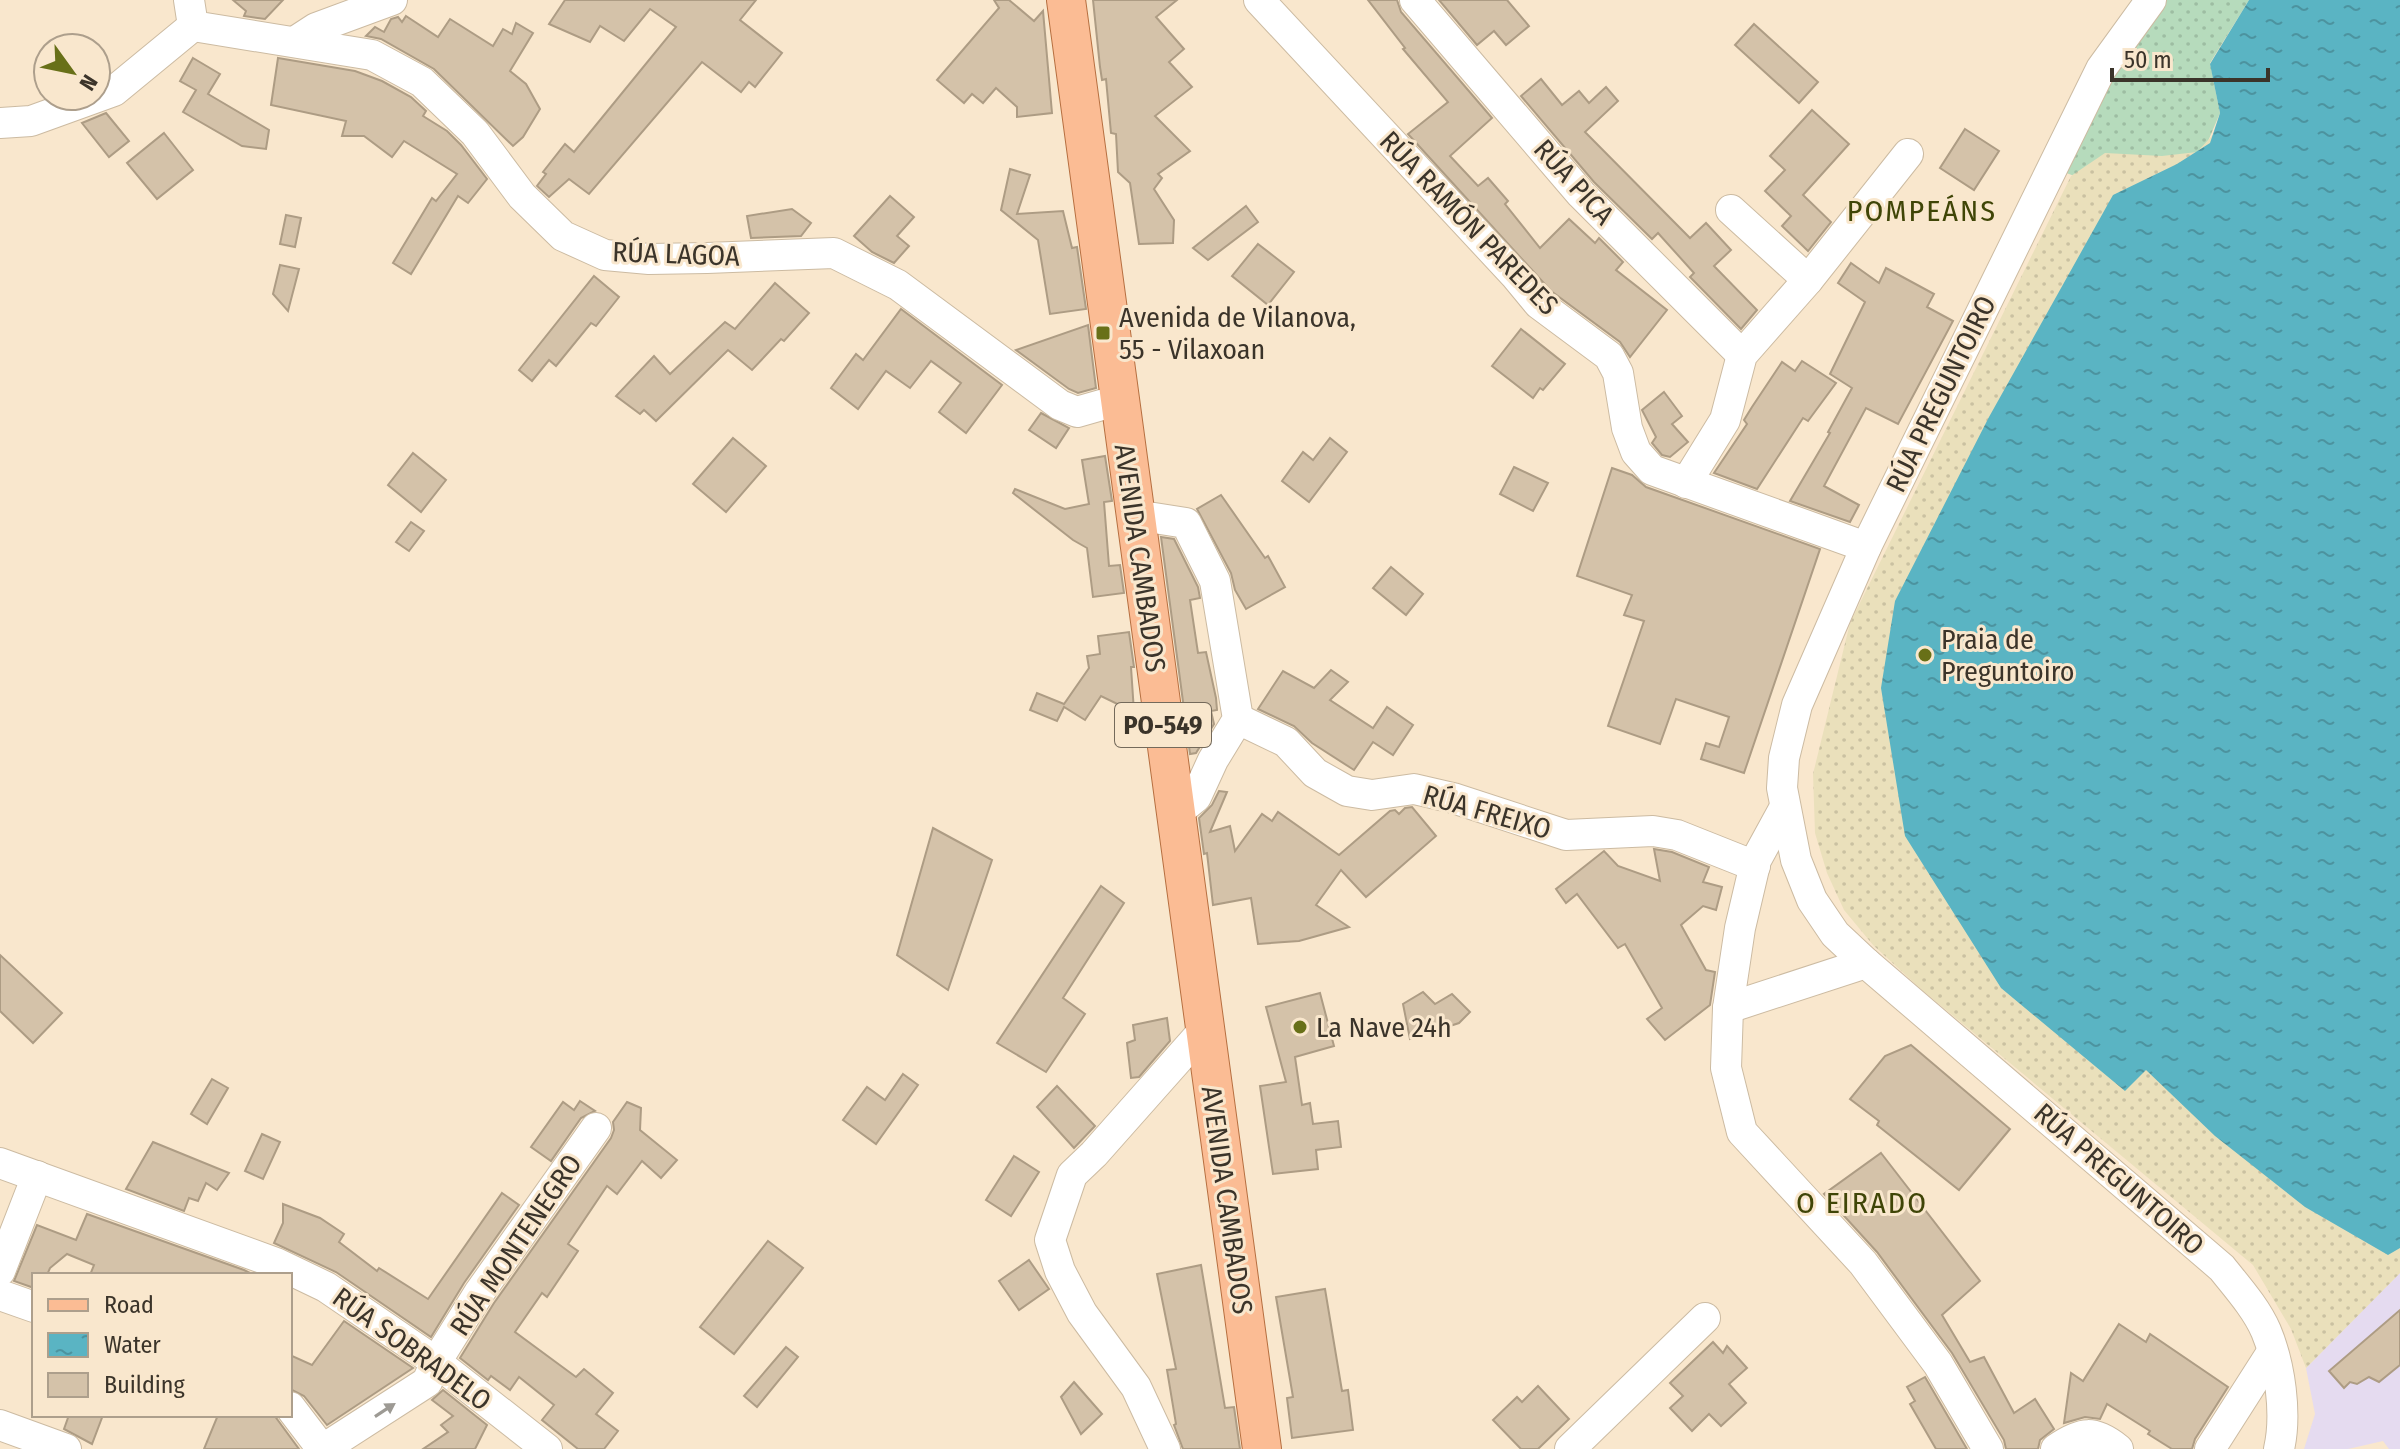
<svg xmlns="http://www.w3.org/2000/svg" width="2400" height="1449" font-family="'Fira Sans Condensed',sans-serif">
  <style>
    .industrial { fill: #e5dbf0 }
    .grass { fill: url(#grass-dots) }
    .sand { fill: url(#sand-dots) }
    .water { fill: url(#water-ripples) }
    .building { fill: #d4c2a9; stroke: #ad9c84; stroke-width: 2 }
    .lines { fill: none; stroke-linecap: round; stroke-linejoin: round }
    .minor-casing { stroke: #ccbba2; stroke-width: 32 }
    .major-casing { stroke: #b66f40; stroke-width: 40 }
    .minor { stroke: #fff; stroke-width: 30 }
    .major { stroke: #fbbc94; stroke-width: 38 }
    .oneway { fill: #9d9a94 }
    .poi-dot { fill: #687018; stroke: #f9e7cd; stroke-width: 3 }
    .labels { text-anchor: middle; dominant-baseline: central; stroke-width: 6; stroke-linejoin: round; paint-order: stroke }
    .shield { fill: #f9e7cd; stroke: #746a5b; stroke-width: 2 }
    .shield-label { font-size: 26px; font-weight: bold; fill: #3b342a }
    .street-label { font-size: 28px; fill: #3b342a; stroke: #f9e7cd }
    .poi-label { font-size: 28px; fill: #3b342a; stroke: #f9e7cd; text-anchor: start }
    .neighbourhood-label { font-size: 30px; letter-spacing: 2px; fill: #3f4507; stroke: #f9e7cd }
  </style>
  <defs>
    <pattern id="grass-dots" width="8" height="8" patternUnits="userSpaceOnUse" patternTransform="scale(2)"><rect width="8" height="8" fill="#b6dbbc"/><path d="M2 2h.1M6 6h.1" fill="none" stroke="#9dbda2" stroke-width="1.8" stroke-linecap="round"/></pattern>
    <pattern id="sand-dots" width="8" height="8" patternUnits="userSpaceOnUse" patternTransform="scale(2)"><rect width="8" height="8" fill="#eae0bb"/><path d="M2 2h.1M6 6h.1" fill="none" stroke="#cac1a1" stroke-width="1.8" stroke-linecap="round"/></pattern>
    <pattern id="water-ripples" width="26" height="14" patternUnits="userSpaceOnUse" patternTransform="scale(2)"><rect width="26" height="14" fill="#5ab4c3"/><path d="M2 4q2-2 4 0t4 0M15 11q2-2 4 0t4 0" fill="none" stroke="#4c939f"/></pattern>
  </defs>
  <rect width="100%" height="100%" fill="#f9e7cd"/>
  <polygon class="industrial" points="2400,1273 2400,1449 2389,1449 2383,1441 2348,1449 2304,1449 2315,1414 2306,1368"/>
  <polygon class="grass" points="2151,0 2249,0 2210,63 2220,113 2206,146 2177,164 2077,177 2053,168"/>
  <polygon class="sand" points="2228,33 2400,1166 2400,1273 2306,1368 2291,1329 2253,1265 1922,990 1873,945 1844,910 1827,873 1815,833 1813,774 1850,623 2071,176 2105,153 2162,156 2197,152 2223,124"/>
  <polygon class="water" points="2249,0 2400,0 2400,1248 2388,1255 2305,1207 2215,1136 2146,1070 2125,1091 2001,988 1905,836 1881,688 1895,601 1989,417 2113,195 2177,164 2210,143 2220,113 2210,64"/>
  <g class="building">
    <polygon points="233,0 283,0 265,19 244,16 246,11"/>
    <polygon points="565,0 756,0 740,20 782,53 755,87 749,82 741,92 702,62 589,194 569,179 549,197 537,186 546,174 543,172 565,144 574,152 676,27 650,9 624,41 600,26 590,42 549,24"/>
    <polygon points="994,0 1009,0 1034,21 1043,11 1052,113 1017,117 1017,107 996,88 983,103 972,94 964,103 937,80 999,8"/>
    <polygon points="1093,0 1177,0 1156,17 1184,49 1169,62 1192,87 1155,116 1190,151 1158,174 1162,178 1154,189 1174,220 1173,243 1139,244 1130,183 1118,172 1116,134 1111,133 1106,79 1102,80 1100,67"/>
    <polygon points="1368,0 1397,0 1401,12 1492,118 1450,156 1478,186 1488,178 1508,201 1505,204 1540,248 1569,219 1595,243 1599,238 1623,262 1616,270 1667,310 1630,357 1620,342 1551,291 1408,134 1448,102 1403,49 1405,48"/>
    <polygon points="1439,0 1507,0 1529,26 1506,45 1494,31 1477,45"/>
    <polygon points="406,16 438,37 450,19 493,46 503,29 512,34 516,23 533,33 510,71 526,84 540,109 523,137 513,146 434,69 381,39 366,36 375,27 384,32 391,19 398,17 402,22"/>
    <polygon points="1754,24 1818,82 1799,103 1735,45"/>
    <polygon points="193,58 220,74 208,94 269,130 266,149 242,146 183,112 196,90 180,81"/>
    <polygon points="278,58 355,71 382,81 411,97 426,111 423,116 447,131 461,145 487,179 468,203 458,196 411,274 393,263 432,198 436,201 457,174 404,141 392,157 364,136 342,136 346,121 271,105"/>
    <polygon points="1541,79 1562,105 1579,91 1589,103 1606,87 1618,101 1585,132 1690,238 1706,223 1731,250 1714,266 1757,310 1741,329 1690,277 1694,273 1658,233 1652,239 1594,182 1521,96"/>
    <polygon points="1812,110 1849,144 1803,195 1831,222 1808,251 1782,226 1791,216 1765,191 1785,170 1770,156"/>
    <polygon points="106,113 129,141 109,157 82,123"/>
    <polygon points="1965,129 1999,151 1974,190 1940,168"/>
    <polygon points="164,133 193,170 157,199 127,163"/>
    <polygon points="1010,169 1030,175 1017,214 1063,211 1072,248 1077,247 1086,309 1050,314 1038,240 1001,210"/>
    <polygon points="890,196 914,217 897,236 909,246 894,263 872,252 854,236"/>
    <polygon points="1246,206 1258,222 1208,260 1193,248"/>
    <polygon points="792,209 811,223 801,236 751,238 747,216"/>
    <polygon points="286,215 301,218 295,247 280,244"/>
    <polygon points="1258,244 1294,272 1268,305 1232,276"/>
    <polygon points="1851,263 1879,283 1886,268 1934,294 1927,307 1953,321 1898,424 1866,408 1824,486 1859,505 1850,522 1790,501 1830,433 1828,432 1852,388 1830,374 1865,302 1838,283"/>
    <polygon points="280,265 299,269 288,311 273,294"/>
    <polygon points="594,276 619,297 596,326 591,323 556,366 549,360 532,381 519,370"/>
    <polygon points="775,283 809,313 784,341 781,339 752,370 728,350 656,421 644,410 640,414 616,396 654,356 670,374 725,322 735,329"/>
    <polygon points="901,309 1002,385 966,433 939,412 961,383 931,361 910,388 886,371 858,409 831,388 856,354 863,360"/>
    <polygon points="1088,325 1096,388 1078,393 1069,389 1016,350"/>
    <polygon points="1521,329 1565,364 1543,390 1540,388 1533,398 1492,366"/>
    <polygon points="1802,361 1836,383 1808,421 1803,418 1757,489 1714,473 1747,424 1744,420 1752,407 1782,362 1795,371"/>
    <polygon points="1664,392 1682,416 1672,424 1688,442 1670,457 1662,455 1652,443 1656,437 1642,410"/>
    <polygon points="1041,413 1069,428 1056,448 1029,430"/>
    <polygon points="733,438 766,466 726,512 693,484"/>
    <polygon points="1330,438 1347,452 1309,502 1282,481 1303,452 1313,460"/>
    <polygon points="413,453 446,480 421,512 388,485"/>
    <polygon points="1105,456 1112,501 1104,502 1109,566 1120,565 1124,593 1093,597 1087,548 1073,540 1013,493 1015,489 1065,509 1089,504 1082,460"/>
    <polygon points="1514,467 1548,483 1533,511 1500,494"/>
    <polygon points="1612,468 1632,475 1646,487 1820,549 1744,773 1701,759 1706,743 1719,747 1729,717 1676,699 1660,744 1608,726 1644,621 1624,615 1632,595 1577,576"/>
    <polygon points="1221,495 1265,558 1268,556 1285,587 1246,609 1235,590 1231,573 1197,509"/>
    <polygon points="411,522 424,531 409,551 396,542"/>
    <polygon points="1161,537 1174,539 1198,587 1200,598 1190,600 1198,653 1206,652 1216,698 1217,710 1211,711 1214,724 1196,753 1190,754"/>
    <polygon points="1391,567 1423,594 1406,615 1373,588"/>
    <polygon points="1129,632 1134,667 1131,667 1134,712 1101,696 1085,720 1064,707 1057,721 1030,710 1037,693 1064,704 1089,668 1087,656 1100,654 1098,636"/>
    <polygon points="1331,670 1348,682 1330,700 1373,728 1387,707 1413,725 1393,755 1373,742 1354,770 1312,743 1294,726 1258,709 1283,671 1314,688"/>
    <polygon points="1219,791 1227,792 1210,832 1230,826 1235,851 1262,814 1272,821 1278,812 1339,855 1390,811 1395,810 1399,814 1405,808 1412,807 1436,836 1366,897 1341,870 1316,905 1349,927 1299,941 1258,944 1251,898 1213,905 1207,853 1204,854 1199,818 1212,805"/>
    <polygon points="933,828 992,860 948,990 897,955"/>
    <polygon points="1654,849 1672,852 1709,867 1703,882 1722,887 1716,910 1703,906 1681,925 1706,970 1715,972 1710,1005 1665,1040 1647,1019 1662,1008 1625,944 1618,948 1577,894 1566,903 1556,889 1604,851 1618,866 1660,881"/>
    <polygon points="1101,886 1124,903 1063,998 1085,1014 1046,1072 997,1043"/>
    <polygon points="0,955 62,1013 33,1043 0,1011"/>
    <polygon points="1423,992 1435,1004 1452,994 1470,1012 1459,1023 1410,1039 1403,1004"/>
    <polygon points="1320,993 1334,1046 1295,1057 1302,1105 1310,1103 1313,1124 1338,1121 1341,1147 1316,1150 1318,1169 1273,1174 1260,1086 1286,1082 1266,1007"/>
    <polygon points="1167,1018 1170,1041 1139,1077 1131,1078 1127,1043 1135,1040 1133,1025"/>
    <polygon points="1911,1045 2010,1129 1959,1190 1877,1125 1879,1121 1850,1099 1885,1056"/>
    <polygon points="903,1074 918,1085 876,1144 843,1120 867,1087 885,1100"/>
    <polygon points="212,1079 228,1088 207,1124 191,1114"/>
    <polygon points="1057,1086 1095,1126 1074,1148 1037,1107"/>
    <polygon points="580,1101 595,1111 581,1118 551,1161 531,1147 563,1102 574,1110"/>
    <polygon points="627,1102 641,1108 640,1130 677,1160 661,1178 642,1161 617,1194 607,1186 568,1244 578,1251 547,1297 542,1293 515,1332 576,1377 584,1369 613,1393 596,1414 618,1431 604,1449 578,1449 542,1420 554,1405 519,1377 510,1390 491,1376 488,1380 460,1358 494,1303 611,1138 614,1130 613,1122"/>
    <polygon points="262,1134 280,1142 263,1179 245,1171"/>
    <polygon points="153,1142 229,1173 217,1190 206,1183 198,1201 189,1198 184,1211 126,1189"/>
    <polygon points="1881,1153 1980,1281 1942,1315 1970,1362 1984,1357 2014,1413 2035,1399 2054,1429 2040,1440 2038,1449 2006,1449 2004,1440 1952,1353 1877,1252 1824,1194"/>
    <polygon points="1014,1156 1039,1172 1011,1216 986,1200"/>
    <polygon points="502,1193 519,1205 464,1283 431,1337 336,1272 274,1243 283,1223 283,1204 320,1218 344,1234 339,1242 377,1271 379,1268 428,1299"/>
    <polygon points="87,1214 244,1270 254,1275 90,1275 94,1265 67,1254 50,1268 47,1275 34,1275 34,1288 14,1281 37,1225 76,1240"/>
    <polygon points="768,1241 803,1268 734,1354 700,1327"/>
    <polygon points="1029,1260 1049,1289 1019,1310 999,1281"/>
    <polygon points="1201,1265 1225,1408 1234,1407 1240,1449 1183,1449 1174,1425 1176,1424 1167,1370 1176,1369 1157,1274"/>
    <polygon points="1325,1289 1342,1391 1348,1390 1353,1430 1292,1438 1287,1398 1293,1397 1276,1297"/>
    <polygon points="2400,1310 2400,1365 2379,1382 2369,1377 2357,1384 2350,1382 2344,1388 2329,1371"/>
    <polygon points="344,1321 413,1368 327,1425 304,1396 290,1389 290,1355 312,1365"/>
    <polygon points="2119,1324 2146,1342 2150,1334 2228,1387 2195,1439 2192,1449 2172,1449 2148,1434 2150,1431 2107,1404 2100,1419 2085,1417 2064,1423 2071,1373 2083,1381"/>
    <polygon points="1713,1342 1723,1353 1727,1346 1747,1368 1729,1384 1746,1403 1721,1426 1709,1414 1692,1431 1670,1408 1683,1396 1670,1383"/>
    <polygon points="786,1347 798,1357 757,1407 744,1396"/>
    <polygon points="1925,1377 1967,1449 1936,1449 1910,1404 1915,1401 1907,1387"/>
    <polygon points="1074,1382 1102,1414 1081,1434 1061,1397"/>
    <polygon points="1538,1386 1569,1419 1538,1449 1521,1449 1493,1420 1517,1397 1522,1402"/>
    <polygon points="443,1390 487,1425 475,1449 423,1449 448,1432 441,1425 453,1416 432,1400"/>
    <polygon points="69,1415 103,1415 92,1444 64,1429"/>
    <polygon points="218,1415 274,1415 299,1449 204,1449"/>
  </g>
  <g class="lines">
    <defs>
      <g id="minor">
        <polyline points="189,0 193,26 372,55 422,82 475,133 522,196 563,236 605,255 649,259 707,258 834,253 898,285 1060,405 1077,412 1119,400"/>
        <polyline points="1259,0 1515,275 1539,304 1609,356 1618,373 1627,428 1636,452 1652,470 1866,547"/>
        <polyline points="1415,0 1581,194 1742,355"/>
        <path d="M 2151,0 L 2101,69 L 1866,547 L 1797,705 L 1784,758 L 1782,788 L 1796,860 L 1812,900 L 1835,934 L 1866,963 L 2222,1268 C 2237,1287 2256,1308 2266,1331 C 2280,1364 2287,1414 2279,1449"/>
        <polyline points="296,41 316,28 392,0"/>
        <polyline points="0,123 31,121 114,91 193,26"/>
        <polyline points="1731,210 1808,280"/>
        <polyline points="1686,483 1725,420 1742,355 1808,280 1908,154"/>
        <polyline points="1135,515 1186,523 1215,581 1238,719 1213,760 1196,797 1175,814"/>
        <polyline points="1238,719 1286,742 1315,773 1347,791 1372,795 1414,789 1453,798 1566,835 1653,831 1677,835 1755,866"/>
        <polyline points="1785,807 1756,860 1740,928 1728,1008 1726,1068 1742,1132 1863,1263 1938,1364 1988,1449"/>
        <polyline points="1728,1008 1866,963"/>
        <polyline points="0,1163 276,1263 326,1287 436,1362 547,1449"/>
        <polyline points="0,1271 37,1176"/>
        <polyline points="0,1295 34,1307"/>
        <polyline points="290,1407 322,1449"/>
        <polyline points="0,1425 66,1449"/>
        <polyline points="323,1449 427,1382 436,1362 479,1293 596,1128"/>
        <polyline points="1165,1449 1136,1387 1082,1313 1060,1271 1050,1240 1072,1175 1094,1154 1204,1030"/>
        <polyline points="1570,1449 1705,1318"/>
        <path d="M 2056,1449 C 2082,1431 2094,1430 2118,1449"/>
        <polyline points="2210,1449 2272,1352"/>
      </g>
      <polyline id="major" points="1066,0 1262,1449"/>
    </defs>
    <use href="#minor" class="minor-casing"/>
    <use href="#major" class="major-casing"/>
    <use href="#minor" class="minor"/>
    <use href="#major" class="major"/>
  </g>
  <defs><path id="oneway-solid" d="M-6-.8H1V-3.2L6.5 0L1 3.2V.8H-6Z" transform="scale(2)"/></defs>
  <use class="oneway" href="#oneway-solid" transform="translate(385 1410) rotate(-33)"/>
  <g class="poi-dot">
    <rect x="1095" y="325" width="16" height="16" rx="4"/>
    <circle cx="1925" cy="655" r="8"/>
    <circle cx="1300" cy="1027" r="8"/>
  </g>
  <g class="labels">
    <rect class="shield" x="1115" y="703" width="96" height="44" rx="6"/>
    <g class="shield-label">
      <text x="1163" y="725">PO-549</text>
    </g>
    <g class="street-label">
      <text transform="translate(1574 182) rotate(48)">RÚA PICA</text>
      <text transform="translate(1469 223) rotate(46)">RÚA RAMÓN PAREDES</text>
      <text transform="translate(676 254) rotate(2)">RÚA LAGOA</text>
      <text transform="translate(1941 394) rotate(-64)">RÚA PREGUNTOIRO</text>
      <text transform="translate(1140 558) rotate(82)">AVENIDA CAMBADOS</text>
      <text transform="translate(1487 812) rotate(16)">RÚA FREIXO</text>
      <text transform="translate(2119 1179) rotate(41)">RÚA PREGUNTOIRO</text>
      <text transform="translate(1227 1200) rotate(82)">AVENIDA CAMBADOS</text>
      <text transform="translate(516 1245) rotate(-56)">RÚA MONTENEGRO</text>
      <text transform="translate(412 1349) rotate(36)">RÚA SOBRADELO</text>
    </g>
    <g class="poi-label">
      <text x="1119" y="317">Avenida de Vilanova,<tspan x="1119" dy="32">55 - Vilaxoan</tspan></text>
      <text x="1941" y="639">Praia de<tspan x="1941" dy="32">Preguntoiro</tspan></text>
      <text x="1316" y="1027">La Nave 24h</text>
    </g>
    <g class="neighbourhood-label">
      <text x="1922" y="211">POMPEÁNS</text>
      <text x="1862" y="1203">O EIRADO</text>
    </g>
  </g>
  <rect x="32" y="1273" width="260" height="144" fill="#f9e7cd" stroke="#ad9f8c" stroke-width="2"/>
  <rect x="48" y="1299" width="40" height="12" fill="#fbbc94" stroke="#ad9f8c" stroke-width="2"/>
  <text x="104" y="1313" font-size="24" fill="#3b342a">Road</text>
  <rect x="48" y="1333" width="40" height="24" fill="url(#water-ripples)" stroke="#ad9f8c" stroke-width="2"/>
  <text x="104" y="1353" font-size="24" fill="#3b342a">Water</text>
  <rect x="48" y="1373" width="40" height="24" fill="#d4c2a9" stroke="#ad9f8c" stroke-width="2"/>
  <text x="104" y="1393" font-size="24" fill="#3b342a">Building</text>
  <g transform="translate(72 72) rotate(123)"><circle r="38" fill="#f9e7cd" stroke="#ad9f8c" stroke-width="2"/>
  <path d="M0-6L14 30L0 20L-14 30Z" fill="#687018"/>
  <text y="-12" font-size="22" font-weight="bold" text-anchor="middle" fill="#3b342a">N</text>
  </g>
  <path d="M2112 68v12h156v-12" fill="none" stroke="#3b342a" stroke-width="4"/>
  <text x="2124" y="68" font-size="24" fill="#3b342a" stroke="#f9e7cd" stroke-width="6" paint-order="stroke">50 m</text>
</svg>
